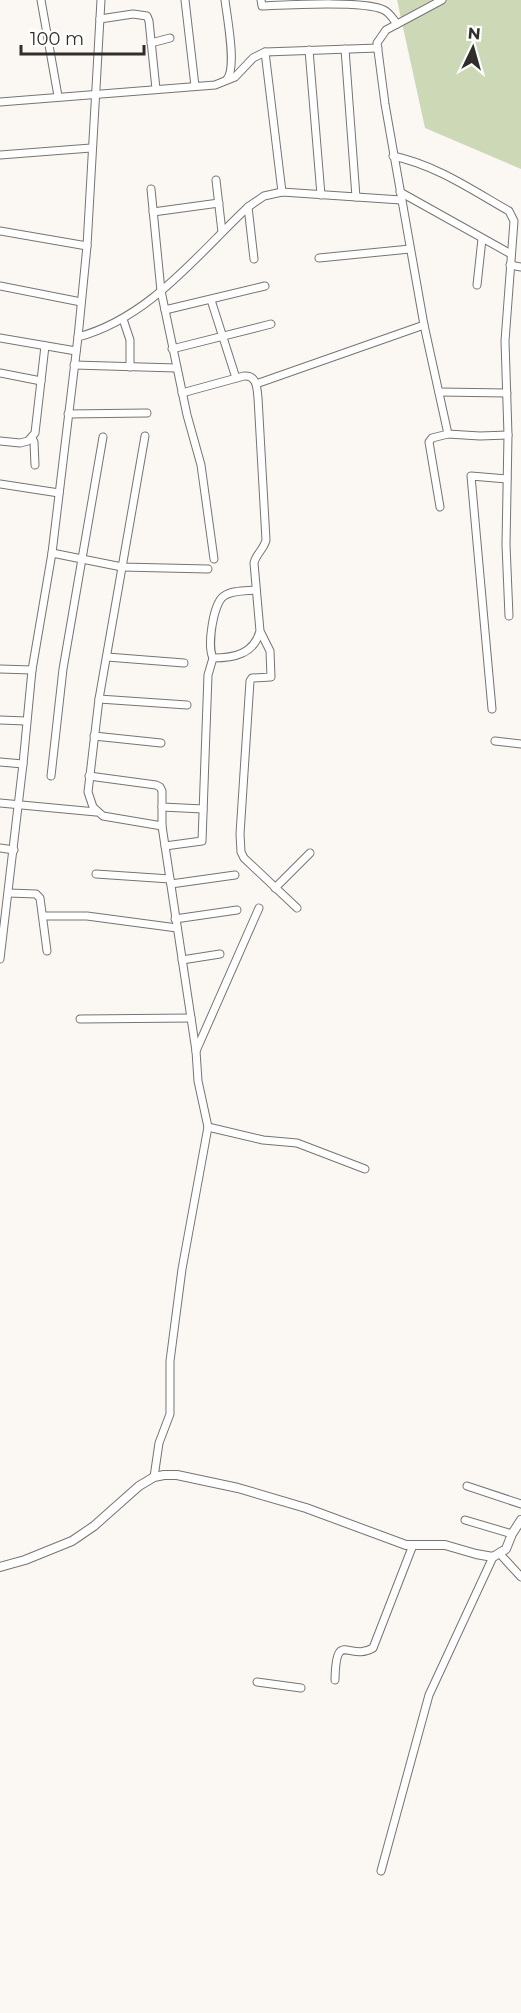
<svg xmlns="http://www.w3.org/2000/svg" width="521" height="2013" font-family="Montserrat,sans-serif">
  <style>
    .green { fill: #cdd8b7 }
    .lines { fill: none; stroke-linecap: round; stroke-linejoin: round }
    .minor-casing { stroke: #777471; stroke-width: 9 }
    .tertiary-casing { stroke: #777471; stroke-width: 10 }
    .minor { stroke: #fff; stroke-width: 7 }
    .tertiary { stroke: #fff; stroke-width: 8 }
  </style>
  <rect width="100%" height="100%" fill="#fbf8f4"/>
  <polygon class="green" points="397,0 521,0 521,169 425,128"/>
  <g class="lines">
    <defs>
      <g id="minor">
        <polyline points="41,0 58,96"/>
        <polyline points="185,0 195,86"/>
        <path d="M 225,0 C 227,17 237,68 227,79"/>
        <path d="M 261,0 L 262,6 C 286,5 365,0 384,10 C 390,13 393,19 397,24"/>
        <polyline points="442,0 386,30 377,43 385,104 424,325 448,434 480,436 508,435"/>
        <polyline points="100,19 133,14 147,16 149,21 156,89"/>
        <polyline points="151,43 170,38"/>
        <polyline points="345,49 356,197"/>
        <polyline points="309,50 321,195"/>
        <polyline points="265,52 282,192"/>
        <polyline points="0,102 215,85 235,77 253,58 265,52 378,48"/>
        <polyline points="0,155 91,148"/>
        <path d="M 393,156 C 436,165 472,190 509,211 L 514,221 L 505,341 L 508,435 L 506,545 L 509,616"/>
        <polyline points="216,180 222,232"/>
        <polyline points="151,189 161,291 187,415 201,465 214,559"/>
        <polyline points="400,192 511,254"/>
        <polyline points="248,207 254,259"/>
        <polyline points="153,212 219,203"/>
        <polyline points="0,231 87,246"/>
        <polyline points="319,258 410,249"/>
        <polyline points="510,265 521,267"/>
        <polyline points="477,285 482,239"/>
        <polyline points="0,286 81,302"/>
        <polyline points="211,300 236,378"/>
        <polyline points="165,310 265,286"/>
        <polyline points="123,319 130,340 130,367"/>
        <path d="M 78,337 C 149,318 196,256 248,207 L 264,196 L 282,192 L 401,200"/>
        <polyline points="0,338 76,351"/>
        <polyline points="172,349 271,324"/>
        <polyline points="74,365 176,368"/>
        <polyline points="0,373 41,381"/>
        <polyline points="256,384 424,325"/>
        <polyline points="439,392 507,393"/>
        <polyline points="68,414 147,413"/>
        <polyline points="145,436 99,699 88,792 93,807 103,816 162,826"/>
        <polyline points="32,438 34,442 35,465"/>
        <polyline points="0,441 20,443 28,441 35,433 45,346"/>
        <polyline points="0,484 59,493"/>
        <polyline points="440,507 429,442 432,438 448,434"/>
        <polyline points="52,553 122,567 208,569"/>
        <polyline points="261,633 270,651 271,677 252,678 250,681 240,834 241,852 244,858 297,908"/>
        <polyline points="107,657 184,663"/>
        <path d="M 213,658 C 207,646 213,603 224,596 C 232,590 247,591 256,590"/>
        <polyline points="0,669 32,670"/>
        <polyline points="99,699 187,705"/>
        <polyline points="492,709 471,476 507,479"/>
        <polyline points="0,720 26,721"/>
        <polyline points="94,736 161,743"/>
        <polyline points="495,741 521,744"/>
        <polyline points="0,762 23,764"/>
        <polyline points="51,776 63,669 103,437"/>
        <polyline points="89,776 156,785 160,787 162,791 162,826 196,1051 198,1081 208,1127 182,1269 170,1361 170,1414 159,1443 154,1477"/>
        <polyline points="0,803 96,812"/>
        <polyline points="162,807 203,809"/>
        <path d="M 165,846 L 202,841 L 208,675 L 213,658 C 234,658 254,654 260,631 L 254,563 C 256,554 264,549 266,540 L 258,398 C 257,388 257,375 244,376 L 182,393"/>
        <polyline points="0,848 14,850"/>
        <polyline points="96,874 170,879"/>
        <polyline points="171,884 235,875"/>
        <polyline points="275,888 310,853"/>
        <polyline points="9,893 36,894 40,898 47,951"/>
        <polyline points="43,916 87,916 177,928"/>
        <polyline points="175,919 237,910"/>
        <polyline points="0,959 23,764 32,670 52,553 78,337 87,246 101,0"/>
        <polyline points="182,960 220,954"/>
        <polyline points="80,1019 191,1018"/>
        <polyline points="196,1051 259,908"/>
        <polyline points="208,1127 263,1140 297,1143 365,1169"/>
        <polyline points="467,1486 521,1504"/>
        <polyline points="465,1520 512,1534"/>
        <polyline points="500,1554 521,1577"/>
        <path d="M 335,1680 C 336,1628 349,1662 373,1648 L 413,1545"/>
        <polyline points="257,1682 301,1688"/>
        <polyline points="381,1871 429,1695 493,1557"/>
      </g>
      <polyline id="tertiary" points="0,1567 25,1560 72,1541 94,1526 139,1486 154,1477 164,1475 177,1475 238,1488 306,1508 406,1545 445,1545 476,1554 493,1557 506,1549 512,1534 521,1520"/>
    </defs>
    <use href="#minor" class="minor-casing"/>
    <use href="#tertiary" class="tertiary-casing"/>
    <use href="#minor" class="minor"/>
    <use href="#tertiary" class="tertiary"/>
  </g>
  <g transform="translate(473 48) rotate(5)" stroke="#ffffff" stroke-width="4.5" paint-order="stroke">
  <path d="M0-4.5L10 22L0 15L-10 22Z" fill="#2f2e2c"/>
  <text y="-9" font-size="16" font-weight="bold" text-anchor="middle" fill="#2f2e2c">N</text>
  </g>
  <path d="M21 45v9h123v-9" fill="none" stroke="#2f2e2c" stroke-width="3"/>
  <text x="30" y="45" font-size="18" fill="#2f2e2c" stroke="#ffffff" stroke-width="4.5" paint-order="stroke">100 m</text>
</svg>
